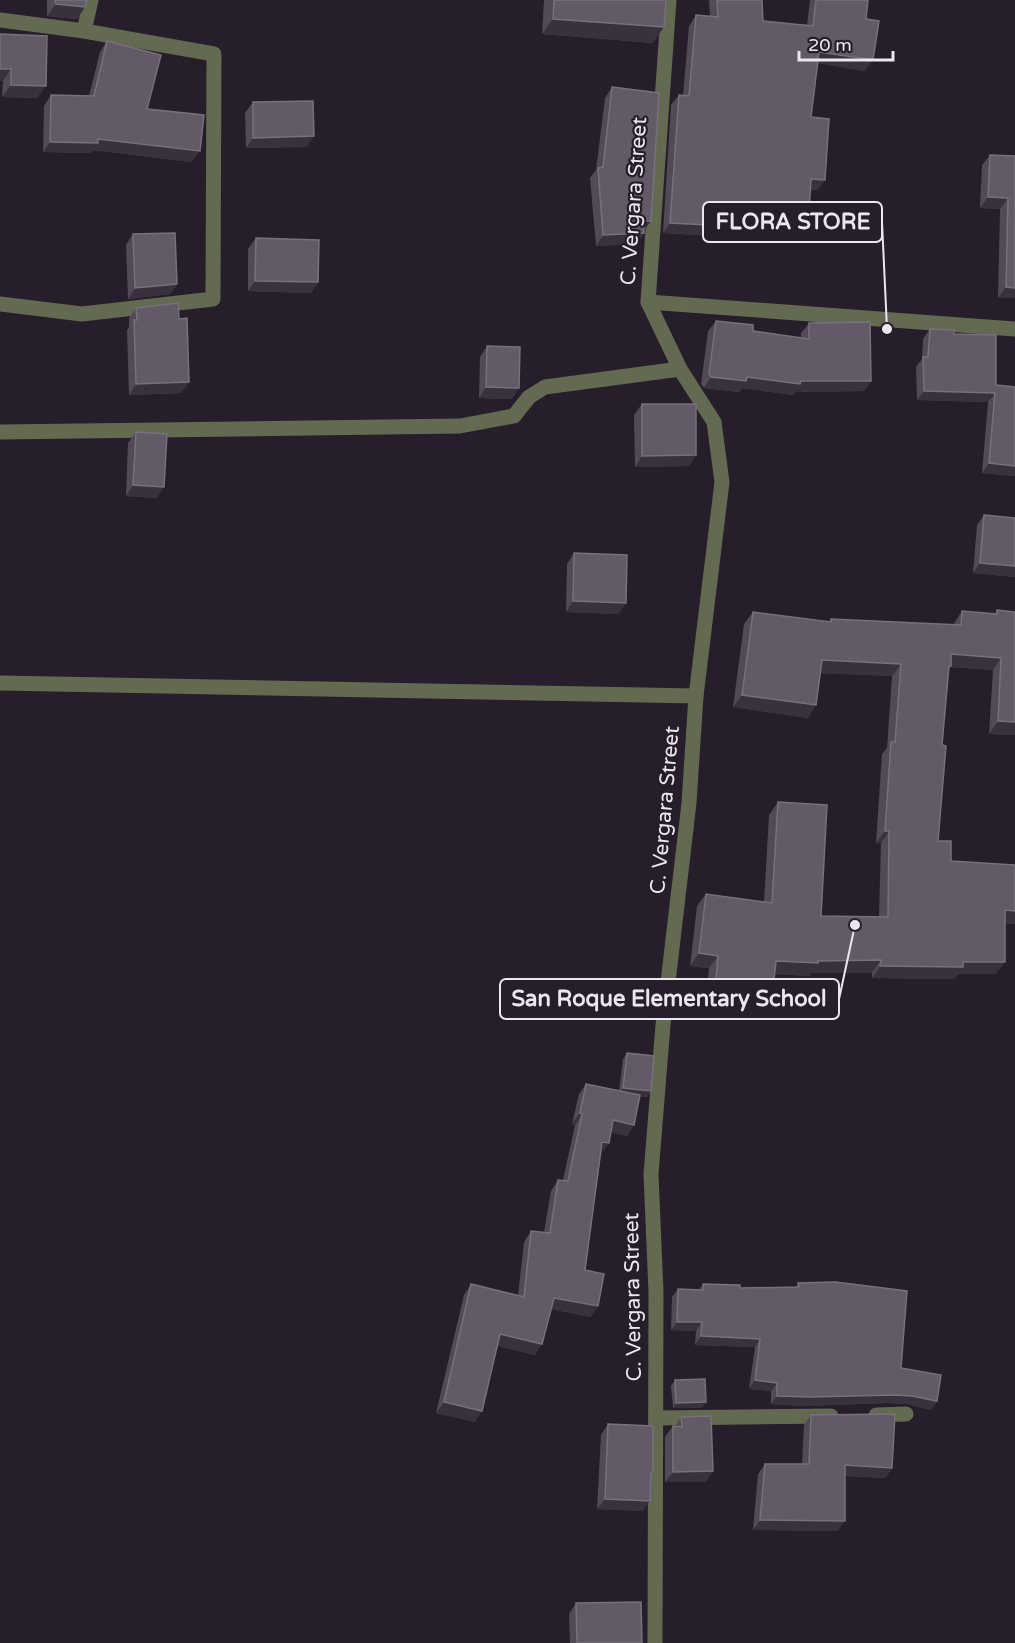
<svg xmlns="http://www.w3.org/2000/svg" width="1015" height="1643" font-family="'Varela Round',sans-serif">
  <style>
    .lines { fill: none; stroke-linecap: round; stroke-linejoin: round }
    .minor { stroke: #646951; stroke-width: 15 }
    .tertiary { stroke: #646951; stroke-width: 15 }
    .wall { fill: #524a56 }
    .shaded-wall { fill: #39313e }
    .building { fill: #625b67; stroke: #78707c; stroke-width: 1.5 }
    .labels { text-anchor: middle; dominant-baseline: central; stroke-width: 4.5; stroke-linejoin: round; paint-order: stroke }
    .street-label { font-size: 21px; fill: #ebe6ef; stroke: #261e2a }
    .leader { fill: none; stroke: #ebe6ef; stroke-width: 2 }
    .callout-dot { fill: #ebe6ef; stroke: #261e2a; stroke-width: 2 }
    .callout { fill: #261e2a; stroke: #ebe6ef; stroke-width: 2 }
    .callout-label { font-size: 22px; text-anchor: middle; font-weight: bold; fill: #ebe6ef }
  </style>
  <rect width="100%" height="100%" fill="#261e2a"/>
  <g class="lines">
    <g class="minor">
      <polyline points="0,20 84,31 214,54 213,299 82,314 0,304"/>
      <polyline points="84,31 91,0"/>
      <polyline points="648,302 1015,329"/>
      <polyline points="0,432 460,426 514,416 529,397 545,387 680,369"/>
      <polyline points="0,683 696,696"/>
      <polyline points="876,1415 906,1414"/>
      <polyline points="657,1418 831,1416"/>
    </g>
    <polyline class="tertiary" points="655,1643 656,1292 651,1174 663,1025 689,803 696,696 722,482 714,422 680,369 648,302 669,0"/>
  </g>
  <g class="wall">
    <polygon points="47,0 87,0 77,19 47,16"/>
    <polygon points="544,0 666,0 653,43 542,34"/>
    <polygon points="709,0 762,0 763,21 807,25 810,0 868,0 866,19 865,71 818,63 811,117 818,190 811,190 801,241 663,233 671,105 679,95 683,95 689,26 696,15 710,16"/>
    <polygon points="0,34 37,98 2,97 3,81"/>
    <polygon points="107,41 147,109 192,162 93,150 91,153 43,152 44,106 51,95 89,96 100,52"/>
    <polygon points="612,87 644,233 637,244 596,246 590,178 596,170 605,98"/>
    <polygon points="253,102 307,147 246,148 245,113"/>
    <polygon points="990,155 1015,156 1015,298 998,298 1000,209 980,208 982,165"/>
    <polygon points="133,234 177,284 170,294 128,299 126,245"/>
    <polygon points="256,238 318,282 311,293 248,291 248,249"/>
    <polygon points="136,308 179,319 189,382 181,393 129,395 127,330 129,327 129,318"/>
    <polygon points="716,321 753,331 801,338 801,333 809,323 871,381 864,391 795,392 793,395 742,388 739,392 704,388 701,384 708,331"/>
    <polygon points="930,329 954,334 996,385 1015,476 982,473 988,402 917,400 916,367 922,359 923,339"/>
    <polygon points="487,346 512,399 479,398 480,357"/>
    <polygon points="642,404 696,455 689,466 635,467 634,415"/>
    <polygon points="136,432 157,498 126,496 128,443"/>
    <polygon points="984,515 1015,518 1015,577 973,573 977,525"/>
    <polygon points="574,553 626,603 618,614 566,612 567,564"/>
    <polygon points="997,610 1015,612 1015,735 989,734 993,670 950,667 948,670 942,745 938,841 951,861 1015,924 1005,923 996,974 958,974 954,979 872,978 872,973 811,973 809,976 774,974 771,1007 762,1020 705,1015 709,968 690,966 697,906 706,894 764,902 769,815 778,802 821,916 879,917 881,843 876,843 882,754 887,748 892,676 821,673 808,718 733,707 744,624 753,612 829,622 831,619 953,625 962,611 995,614"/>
    <polygon points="627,1053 651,1091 647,1097 640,1096 634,1125 627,1136 611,1132 601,1154 585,1270 591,1317 551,1309 535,1355 498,1346 475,1422 436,1413 464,1295 471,1284 518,1296 524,1242 531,1231 544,1232 551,1191 558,1180 563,1180 575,1125 572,1124 579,1094 586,1084 619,1091 623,1059"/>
    <polygon points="798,1283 901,1368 937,1401 931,1410 906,1404 889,1403 804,1406 771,1404 771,1391 749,1389 755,1347 695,1345 696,1331 671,1330 672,1297 678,1289 699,1290 703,1284 740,1288 796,1287"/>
    <polygon points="675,1380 702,1408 673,1408 671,1386"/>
    <polygon points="811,1415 892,1468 885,1478 845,1476 838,1531 753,1530 758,1474 765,1464 802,1464 804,1425"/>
    <polygon points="681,1417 706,1482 665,1482 665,1437 673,1426 675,1426"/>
    <polygon points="608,1424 653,1472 651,1475 650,1501 642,1511 597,1509 601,1435"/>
    <polygon points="576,1603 642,1643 570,1643 569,1614"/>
  </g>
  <g class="shaded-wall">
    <polygon points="56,4 85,7 77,19 47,16"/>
    <polygon points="553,19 664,27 653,43 542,34"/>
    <polygon points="819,52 873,60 865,71 812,62"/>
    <polygon points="0,69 11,69 3,81 0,81"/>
    <polygon points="11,85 46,86 37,98 2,97"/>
    <polygon points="314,136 307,147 246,148 253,138"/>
    <polygon points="98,139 200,151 192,162 93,150 91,153 43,152 50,142"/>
    <polygon points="811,179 825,180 818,190 804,189"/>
    <polygon points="988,197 1008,198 1000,209 980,208"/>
    <polygon points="644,221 651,221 643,232"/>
    <polygon points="670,223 808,230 801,241 663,233"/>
    <polygon points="644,233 637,244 596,246 603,235"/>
    <polygon points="255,281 318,282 311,293 248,291"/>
    <polygon points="177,284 170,294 128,299 135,288"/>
    <polygon points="1006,287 1015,288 1015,298 998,298"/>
    <polygon points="711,377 747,377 801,381 871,381 864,391 795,392 793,395 742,388 739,392 704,388"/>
    <polygon points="189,382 181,393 129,395 136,384"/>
    <polygon points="486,387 519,388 512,399 479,398"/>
    <polygon points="924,391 995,393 988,402 917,400"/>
    <polygon points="696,455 689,466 635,467 642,456"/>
    <polygon points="989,463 1015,466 1015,476 982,473"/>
    <polygon points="133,485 164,487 157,498 126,496"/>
    <polygon points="980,563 1015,566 1015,577 973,573"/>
    <polygon points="573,601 626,603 618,614 566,612"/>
    <polygon points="951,654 1001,658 993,670 950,667 942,679"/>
    <polygon points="822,660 901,664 892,676 814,673"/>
    <polygon points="742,695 816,705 808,718 733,707"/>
    <polygon points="998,721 1015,722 1015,735 989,734"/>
    <polygon points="885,831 889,831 881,843 876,843"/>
    <polygon points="1005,910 1015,911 1015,924 997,923"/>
    <polygon points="699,953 718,956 709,968 690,966"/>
    <polygon points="881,960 872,973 811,973 809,976 767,973 776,961"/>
    <polygon points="963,962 1005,962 996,974 958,974 954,979 872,978 880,966"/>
    <polygon points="714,1002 771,1007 762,1020 705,1015"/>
    <polygon points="623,1088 651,1091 647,1097 619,1094"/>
    <polygon points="580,1113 582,1114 575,1125 572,1124"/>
    <polygon points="613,1120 634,1125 627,1136 605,1131"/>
    <polygon points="602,1142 609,1143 601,1154 595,1153"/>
    <polygon points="554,1298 598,1306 591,1317 546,1308"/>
    <polygon points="677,1322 702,1322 696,1331 671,1330"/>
    <polygon points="500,1334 542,1344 535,1355 493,1345"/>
    <polygon points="701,1336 760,1339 755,1347 695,1345"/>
    <polygon points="755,1380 777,1383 771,1391 749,1389"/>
    <polygon points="895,1395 912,1396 937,1401 931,1410 906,1404 889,1403 804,1406 771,1404 777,1396"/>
    <polygon points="444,1402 482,1411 475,1422 436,1413"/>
    <polygon points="706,1402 702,1408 673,1408 676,1403"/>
    <polygon points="845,1465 892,1468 885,1478 838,1475"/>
    <polygon points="713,1471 706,1482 665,1482 673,1472"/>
    <polygon points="605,1499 650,1501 642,1511 597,1509"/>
    <polygon points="760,1520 845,1521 838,1531 753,1530"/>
  </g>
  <g class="building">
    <polygon points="55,0 87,0 85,7 56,4"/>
    <polygon points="554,0 666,0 664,27 553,19"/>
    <polygon points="717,0 762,0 763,21 813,26 816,0 868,0 866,19 879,21 873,60 819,52 811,117 829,119 825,180 811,179 808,230 670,223 679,95 689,96 696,15 718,17"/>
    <polygon points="0,34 47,36 46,86 11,85 11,69 0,69"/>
    <polygon points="107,41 161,55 147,109 204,115 200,151 98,139 98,143 50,142 51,95 94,96"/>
    <polygon points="612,87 659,93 651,221 644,221 644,233 603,235 598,168 603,167"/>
    <polygon points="313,101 314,136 253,138 253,102"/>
    <polygon points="990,155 1015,156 1015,288 1006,287 1008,198 988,197"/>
    <polygon points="175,233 177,284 135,288 133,234"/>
    <polygon points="256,238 319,240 318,282 255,281"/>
    <polygon points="178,303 179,319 187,318 189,382 136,384 134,320 137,320 136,308"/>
    <polygon points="716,321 753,325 753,331 809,339 809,323 870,322 871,381 801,381 800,384 747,377 746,381 711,377 709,374"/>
    <polygon points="930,329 954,330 954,334 996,335 996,385 1015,387 1015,466 989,463 995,393 924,391 923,357 928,357"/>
    <polygon points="487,346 520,347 519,388 486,387"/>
    <polygon points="642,404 696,404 696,455 642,456"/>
    <polygon points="136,432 167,434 164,487 133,485"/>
    <polygon points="984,515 1015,518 1015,566 980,563"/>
    <polygon points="574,553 627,555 626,603 573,601"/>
    <polygon points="997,610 1015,612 1015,722 998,721 1001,658 951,654 951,666 949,666 942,745 946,746 938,841 951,841 951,861 1015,865 1015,911 1005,910 1005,962 963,962 963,967 880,966 881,960 818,961 818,963 776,961 771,1007 714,1002 718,956 699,953 706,894 772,903 778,802 827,805 821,916 888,917 889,831 885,831 891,742 895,742 901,664 822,660 816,705 742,695 753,612 831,622 831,619 961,625 962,611 997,614"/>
    <polygon points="627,1053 654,1056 651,1091 623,1088"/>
    <polygon points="586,1084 640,1095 634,1125 613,1120 609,1143 602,1142 585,1270 604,1274 598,1306 554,1298 542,1344 500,1334 482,1411 444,1402 471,1284 524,1297 531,1231 550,1233 558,1180 568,1181 582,1114 580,1113"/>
    <polygon points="835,1282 907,1291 901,1368 941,1375 937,1401 912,1396 895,1395 810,1397 777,1396 777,1383 755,1380 760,1339 701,1336 702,1322 677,1322 678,1289 703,1290 703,1284 740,1285 740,1288 799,1287 798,1283"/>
    <polygon points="705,1379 706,1402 676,1403 675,1380"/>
    <polygon points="895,1414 892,1468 845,1465 845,1521 760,1520 765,1464 809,1464 811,1415"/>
    <polygon points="711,1416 713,1471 673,1472 673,1426 682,1427 681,1417"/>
    <polygon points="608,1424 653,1426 653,1472 651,1472 650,1501 605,1499"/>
    <polygon points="641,1602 642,1643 577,1643 576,1603"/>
  </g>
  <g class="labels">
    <g class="street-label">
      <text transform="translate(634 201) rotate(-86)">C. Vergara Street</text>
      <text transform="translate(665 810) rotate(-85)">C. Vergara Street</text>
      <text transform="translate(633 1297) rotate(-91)">C. Vergara Street</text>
    </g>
  </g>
  <path class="leader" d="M887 329L882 222M855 925L839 999"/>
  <g class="callout-dot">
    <circle cx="887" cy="329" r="6"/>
    <circle cx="855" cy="925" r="6"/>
  </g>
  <g class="callout">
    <rect x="703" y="202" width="179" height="40" rx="6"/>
    <rect x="500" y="979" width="339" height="40" rx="6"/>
  </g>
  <g class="callout-label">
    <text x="793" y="229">FLORA STORE</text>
    <text x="669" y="1006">San Roque Elementary School</text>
  </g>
  <path d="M799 51v9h94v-9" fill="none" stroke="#ebe6ef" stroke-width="3"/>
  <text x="808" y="51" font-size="18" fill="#ebe6ef" stroke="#261e2a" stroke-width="4.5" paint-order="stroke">20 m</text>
</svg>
